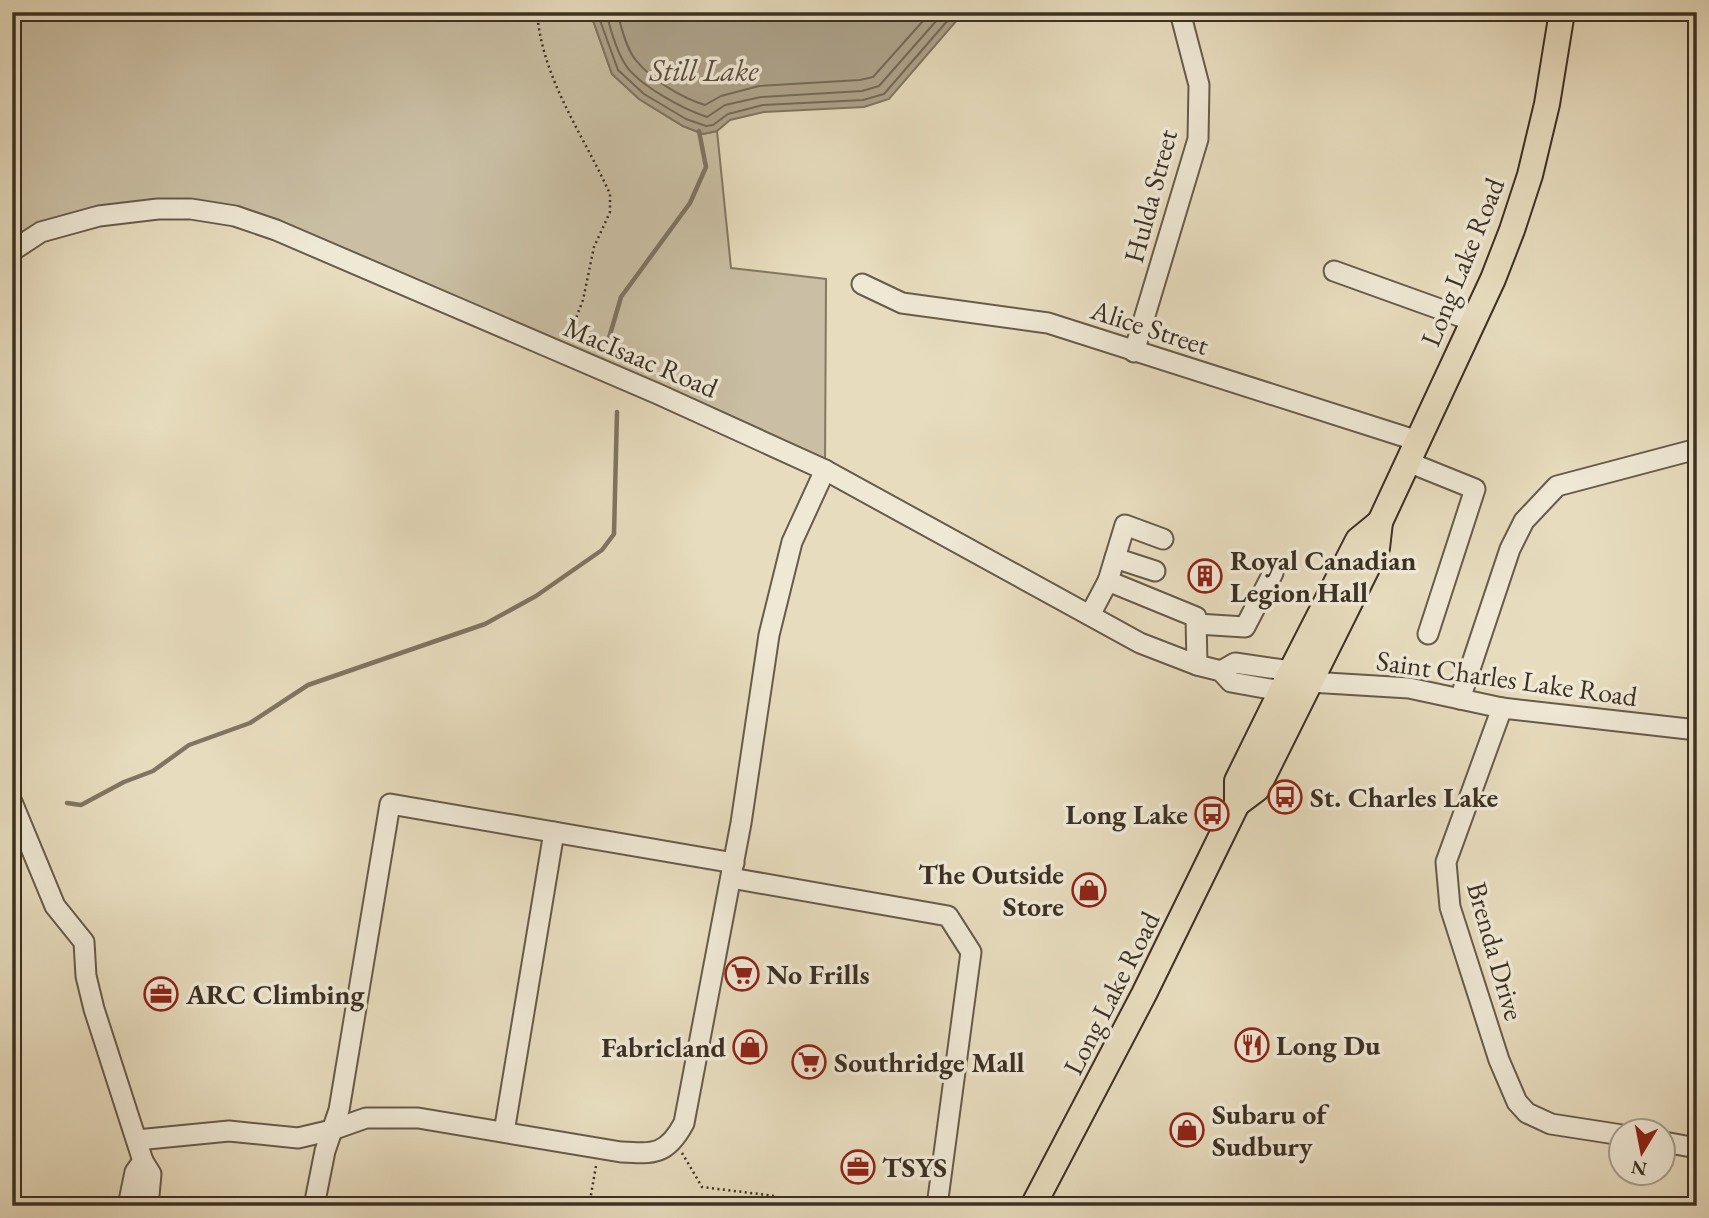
<svg xmlns="http://www.w3.org/2000/svg" width="1709" height="1218" font-family="'EB Garamond',serif">
  <style>
    .green { fill: #cabfa4; stroke: #837864; stroke-width: 2 }
    .water { fill: #ada28a; stroke: #807462; stroke-width: 2 }
    .lines { fill: none; stroke-linecap: round; stroke-linejoin: round }
    .shore { stroke: #746958; stroke-width: 2 }
    .stream { stroke: #807462; stroke-width: 4.5 }
    .minor-casing { stroke: #675b4b; stroke-width: 23 }
    .major-casing { stroke: #3c3025; stroke-width: 28 }
    .path { stroke: #3c3025; stroke-width: 2.5; stroke-dasharray: 2 3.5; stroke-linecap: butt }
    .minor { stroke: #efe8d5; stroke-width: 19 }
    .major { stroke: #e7dcbe; stroke-width: 24 }
    .labels { text-anchor: middle; dominant-baseline: central; stroke-width: 7; stroke-linejoin: round; paint-order: stroke }
    .street-label { font-size: 28px; fill: #3c3025; stroke: #efe8d5 }
    .poi-label { font-size: 28px; font-weight: bold; fill: #3c3025; stroke: #efe8d5; text-anchor: start }
    .water-label { font-size: 30px; font-style: italic; fill: #584c3e; stroke: #efe8d5 }
  </style>
  <rect width="100%" height="100%" fill="#e7dcbe"/>
  <filter id="stains"><feTurbulence type="fractalNoise" baseFrequency=".00286" numOctaves="4"/><feColorMatrix values="0 0 0 0 .2 0 0 0 0 .09 0 0 0 0 .02 0 0 0 .5 -.17"/></filter>
  <radialGradient id="worn" r=".72"><stop offset=".6" stop-color="#630" stop-opacity="0"/><stop offset="1" stop-color="#630" stop-opacity=".3"/></radialGradient>
  <polygon class="green" points="12,12 590,12 612,74 639,99 683,126 703,134 717,131 731,268 826,279 825,470 235,216 99,216 12,251"/>
  <polygon class="water" points="590,12 964,12 889,99 864,107 764,112 730,120 717,131 703,134 683,126 639,99 612,74"/>
  <g class="lines">
    <g class="shore">
      <polyline points="597,12 618,70 644,94 686,119 706,126 713,125 728,114 763,105 863,100 884,94 955,12"/>
      <path d="M 606,12 C 610,28 616,50 625,64 C 638,85 683,109 707,117 L 725,105 L 761,97 L 862,91 L 879,86 L 944,12"/>
      <path d="M 617,12 C 621,26 626,48 635,59 C 650,79 682,98 705,105 L 721,96 L 759,86 L 860,80 L 873,77 L 931,12"/>
    </g>
    <g class="stream">
      <polyline points="609,338 621,297 690,203 706,167 699,131"/>
      <polyline points="67,803 81,805 124,782 153,771 189,745 250,723 308,685 485,624 536,596 602,550 614,534 617,412"/>
    </g>
    <defs>
      <g id="minor">
        <polyline points="12,251 41,232 99,216 158,209 191,209 235,216 276,230 658,394 825,470 1140,643 1197,665 1221,671 1231,682 1281,691 1310,682 1409,688 1502,708 1697,730"/>
        <polyline points="1334,271 1473,321"/>
        <polyline points="862,284 902,303 1048,323 1418,441"/>
        <polyline points="1134,352 1198,139 1199,85 1180,12"/>
        <polyline points="1408,462 1475,489 1428,634"/>
        <polyline points="1115,558 1155,571"/>
        <polyline points="1108,581 1125,525 1163,539"/>
        <polyline points="1090,615 1108,581 1196,617 1197,665"/>
        <polyline points="1197,624 1245,627 1273,573"/>
        <polyline points="1221,671 1235,663 1291,671 1300,676"/>
        <polyline points="1460,699 1510,549 1524,521 1557,486 1697,449"/>
        <polyline points="1502,708 1446,862 1450,907 1499,1060 1517,1102 1527,1113 1551,1124 1622,1135"/>
        <polyline points="12,802 55,906 84,942 86,976 94,1009 143,1161 151,1174 148,1206"/>
        <polyline points="731,878 948,916 971,952 937,1206"/>
        <polyline points="504,1132 554,832"/>
        <path d="M 137,1140 L 229,1131 L 298,1138 L 332,1130 L 366,1118 L 418,1118 L 621,1152 C 654,1154 667,1155 684,1123 L 741,823 L 769,635 L 792,542 L 825,470"/>
        <polyline points="1664,1142 1697,1148"/>
        <polyline points="128,1206 135,1172 143,1161"/>
        <polyline points="314,1206 325,1151 339,1110 390,804 734,863"/>
      </g>
      <g id="major">
        <polyline points="1237,804 1257,789 1377,548 1380,522 1493,279 1512,230 1530,175 1547,104 1562,12"/>
        <polyline points="1033,1206 1144,994 1237,804 1237,781 1291,671 1358,540 1380,522"/>
      </g>
    </defs>
    <use href="#minor" class="minor-casing"/>
    <use href="#major" class="major-casing"/>
    <g class="path">
      <path d="M 537,12 C 542,79 583,134 610,194 L 610,212 L 594,247 L 583,300 L 569,336"/>
      <polyline points="682,1153 702,1187 775,1196 774,1206"/>
      <polyline points="589,1206 596,1166"/>
    </g>
    <use href="#minor" class="minor"/>
    <use href="#major" class="major"/>
  </g>
  <defs>
    <symbol id="building-ring" viewBox="-11 -11 22 22"><circle r="9.5" fill="#efe8d5" stroke="#8f2418" stroke-width="1.5"/><path d="M-4-6H4V6H1V3H-1V6H-4ZM-2.5-4.3h1.7v1.8h-1.7ZM.8-4.3h1.7v1.8H.8ZM-2.5-1h1.7V.8h-1.7ZM.8-1h1.7V.8H.8Z" fill="#8f2418"/></symbol>
    <symbol id="bus-ring" viewBox="-11 -11 22 22"><circle r="9.5" fill="#efe8d5" stroke="#8f2418" stroke-width="1.5"/><path d="M-5-6H5V4H4V6H2V4H-2V6H-4V4H-5ZM-3.5-4V0h7V-4ZM-3.5 1.2v1.5H-2V1.2ZM2 1.2v1.5H3.5V1.2Z" fill="#8f2418"/></symbol>
    <symbol id="shop-ring" viewBox="-11 -11 22 22"><circle r="9.5" fill="#efe8d5" stroke="#8f2418" stroke-width="1.5"/><path d="M-5-2.5h2.3a2.7 3.5 0 0 1 5.4 0H5L5.5 6h-11ZM-1.5-2.5h3a1.5 2.3 0 0 0-3 0Z" fill="#8f2418"/></symbol>
    <symbol id="supermarket-ring" viewBox="-11 -11 22 22"><circle r="9.5" fill="#efe8d5" stroke="#8f2418" stroke-width="1.5"/><path d="M-6-5.5h2.5l.6 2H6L4.5 2H-2.5L-4.4-4H-6ZM-1.5 3.2a1.3 1.3 0 1 0 .1 0ZM3 3.2a1.3 1.3 0 1 0 .1 0Z" fill="#8f2418"/></symbol>
    <symbol id="office-ring" viewBox="-11 -11 22 22"><circle r="9.5" fill="#efe8d5" stroke="#8f2418" stroke-width="1.5"/><path d="M-6-3h4V-5.5h4V-3h4V5H-6ZM-1-4.5V-3h2v-1.5ZM-6 0V1H6V0Z" fill="#8f2418"/></symbol>
    <symbol id="restaurant-ring" viewBox="-11 -11 22 22"><circle r="9.5" fill="#efe8d5" stroke="#8f2418" stroke-width="1.5"/><path d="M-5-6h1v4h1v-4h1v4h1v-4h1v5L-1.5 .5V6h-2V.5L-5-1ZM5-6V6H3V1.5H1.5Q1.5-4 5-6Z" fill="#8f2418"/></symbol>
  </defs>
  <g fill-rule="evenodd">
    <use href="#building-ring" x="1186" y="557" width="38" height="38"/>
    <use href="#bus-ring" x="1266" y="778" width="38" height="38"/>
    <use href="#bus-ring" x="1193" y="795" width="38" height="38"/>
    <use href="#shop-ring" x="1070" y="871" width="38" height="38"/>
    <use href="#supermarket-ring" x="723" y="955" width="38" height="38"/>
    <use href="#office-ring" x="142" y="975" width="38" height="38"/>
    <use href="#restaurant-ring" x="1233" y="1026" width="38" height="38"/>
    <use href="#shop-ring" x="731" y="1028" width="38" height="38"/>
    <use href="#supermarket-ring" x="790" y="1043" width="38" height="38"/>
    <use href="#shop-ring" x="1168" y="1111" width="38" height="38"/>
    <use href="#office-ring" x="839" y="1148" width="38" height="38"/>
  </g>
  <g class="labels">
    <g class="street-label">
      <text transform="translate(1150 196) rotate(-75)">Hulda Street</text>
      <text transform="translate(1462 262) rotate(-68)">Long Lake Road</text>
      <text transform="translate(1150 327) rotate(18)">Alice Street</text>
      <text transform="translate(641 357) rotate(23)">MacIsaac Road</text>
      <text transform="translate(1507 678) rotate(8)">Saint Charles Lake Road</text>
      <text transform="translate(1496 951) rotate(74)">Brenda Drive</text>
      <text transform="translate(1111 993) rotate(-63)">Long Lake Road</text>
    </g>
    <g class="poi-label">
      <text x="1230" y="560">Royal Canadian<tspan x="1230" dy="32">Legion Hall</tspan></text>
      <text x="1310" y="797">St. Charles Lake</text>
      <text x="1188" y="814" text-anchor="end">Long Lake</text>
      <text x="1064" y="874" text-anchor="end">The Outside<tspan x="1064" dy="32">Store</tspan></text>
      <text x="766" y="974">No Frills</text>
      <text x="186" y="994">ARC Climbing</text>
      <text x="1276" y="1045">Long Du</text>
      <text x="726" y="1047" text-anchor="end">Fabricland</text>
      <text x="834" y="1062">Southridge Mall</text>
      <text x="1212" y="1114">Subaru of<tspan x="1212" dy="32">Sudbury</tspan></text>
      <text x="882" y="1167">TSYS</text>
    </g>
    <g class="water-label">
      <text x="704" y="70">Still Lake</text>
    </g>
  </g>
  <rect width="1709" height="1218" fill="none" stroke="#e7dcbe" stroke-width="42"/>
  <rect x="14" y="14" width="1681" height="1190" fill="none" stroke="#3c3025" stroke-width="3.5"/>
  <rect x="21" y="21" width="1667" height="1176" fill="none" stroke="#3c3025" stroke-width="2"/>
  <g transform="translate(1642 1152) rotate(190)"><circle r="33" fill="#efe8d5" stroke="#a79e8f" stroke-width="2"/>
  <path d="M0-5L12 26L0 18L-12 26Z" fill="#8f2418"/>
  <text y="-10" font-size="19" font-weight="bold" text-anchor="middle" fill="#3c3025">N</text>
  </g>
  <rect width="100%" height="100%" filter="url(#stains)"/>
  <rect width="100%" height="100%" fill="url(#worn)"/>
</svg>
